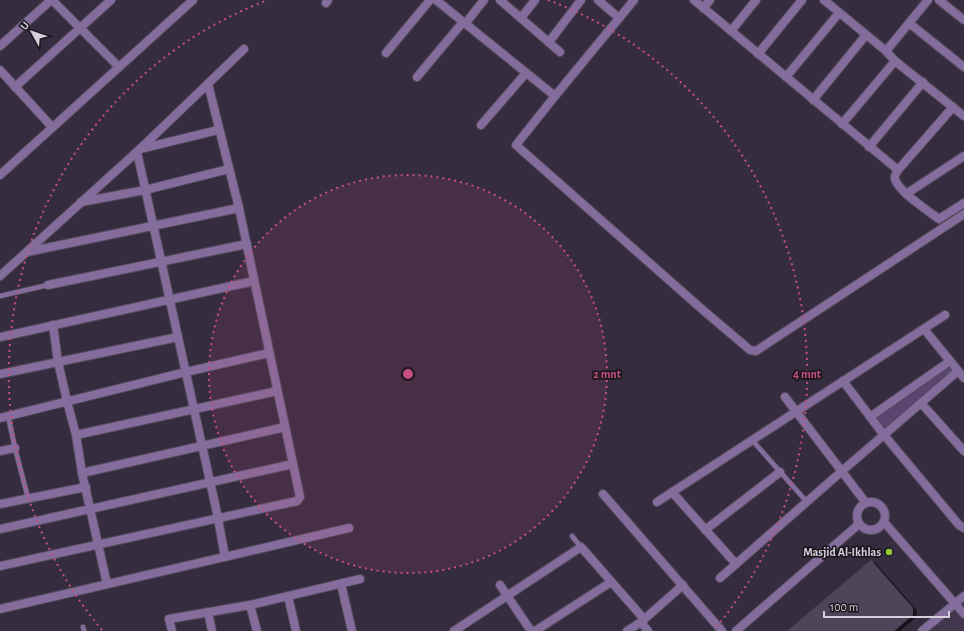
<svg xmlns="http://www.w3.org/2000/svg" width="964" height="631" font-family="'Alegreya Sans',sans-serif">
  <style>
    .built { fill: #42364e }
    .green { fill: #5b4571 }
    .building { fill: #4e4458; filter: url(#shadow) }
    .lines { fill: none; stroke-linecap: round; stroke-linejoin: round }
    .service-casing { stroke: #534a5b; stroke-width: 6 }
    .minor-casing { stroke: #534a5b; stroke-width: 10 }
    .service { stroke: #846d9c; stroke-width: 4.5 }
    .minor { stroke: #846d9c; stroke-width: 8 }
    .ring { fill: none; stroke: #c84f82; stroke-width: 2; stroke-dasharray: 2 4 }
    .poi-dot { fill: #99cb36; stroke: #1b171f; stroke-width: 1.5 }
    .labels { text-anchor: middle; dominant-baseline: central; stroke-width: 3.5; stroke-linejoin: round; paint-order: stroke }
    .poi-label { font-size: 12px; font-weight: bold; fill: #d6d0dc; stroke: #1b171f; text-anchor: end }
    .centre { fill: #c84f82; stroke: #1b171f; stroke-width: 2 }
    .ring-label { font-size: 12px; text-anchor: middle; font-weight: bold; fill: #c84f82; stroke: #1b171f; stroke-width: 3.5; stroke-linejoin: round; paint-order: stroke }
  </style>
  <defs>
    <filter id="shadow"><feDropShadow dx="3.5" dy="2" stdDeviation="0" flood-color="#0009"/></filter>
  </defs>
  <rect width="100%" height="100%" fill="#362c3f"/>
  <polygon class="built" points="964,591 964,631 919,631"/>
  <polygon class="green" points="949,367 953,372 884,430 875,419"/>
  <polygon class="building" points="871,560 913,608 913,615 894,631 787,631"/>
  <g class="lines">
    <defs>
      <g id="service">
        <polyline points="0,296 48,285"/>
        <polyline points="8,416 15,448 28,498"/>
        <polyline points="752,440 807,502"/>
        <polyline points="572,536 581,547"/>
        <polyline points="83,627 84,631"/>
      </g>
      <g id="minor">
        <polyline points="52,0 119,67"/>
        <polyline points="436,0 555,96 634,0"/>
        <polyline points="500,0 560,52"/>
        <polyline points="598,0 619,18"/>
        <path d="M 694,0 L 898,170 C 896,173 894,176 895,179 C 898,191 928,211 939,219 L 964,203"/>
        <polyline points="824,0 886,51 895,61 964,116"/>
        <polyline points="939,0 964,20"/>
        <polyline points="326,3 328,0"/>
        <polyline points="703,8 710,0"/>
        <polyline points="521,18 535,0"/>
        <polyline points="909,23 964,67"/>
        <polyline points="465,24 484,0"/>
        <polyline points="731,31 756,0"/>
        <polyline points="549,42 581,0"/>
        <polyline points="0,46 51,0"/>
        <polyline points="886,51 928,0"/>
        <polyline points="386,53 430,0"/>
        <polyline points="758,54 802,0"/>
        <polyline points="0,70 52,127"/>
        <polyline points="417,77 463,22"/>
        <polyline points="786,77 839,13"/>
        <polyline points="15,87 111,0"/>
        <polyline points="555,96 516,145 704,311 750,350 756,351 964,214"/>
        <polyline points="813,100 866,35"/>
        <polyline points="842,124 895,61"/>
        <polyline points="481,125 526,73"/>
        <polyline points="869,147 923,82"/>
        <polyline points="140,149 218,130"/>
        <polyline points="137,152 217,513 225,557"/>
        <polyline points="898,170 953,107"/>
        <polyline points="0,175 193,0"/>
        <polyline points="906,194 964,156"/>
        <polyline points="81,202 145,190 229,169"/>
        <polyline points="27,252 239,208"/>
        <polyline points="0,276 140,149 244,49"/>
        <polyline points="48,285 247,244"/>
        <polyline points="53,325 58,362 67,401 76,435 82,473 107,584"/>
        <polyline points="924,329 964,378"/>
        <polyline points="0,337 254,281"/>
        <polyline points="0,374 178,337"/>
        <polyline points="843,381 884,435 959,525 964,528"/>
        <polyline points="785,397 866,503"/>
        <polyline points="921,403 964,451"/>
        <polyline points="870,417 950,361"/>
        <polyline points="0,418 186,372 269,353"/>
        <polyline points="76,435 277,391"/>
        <polyline points="0,451 15,448"/>
        <polyline points="82,473 285,427"/>
        <polyline points="672,492 736,564"/>
        <polyline points="603,494 722,631"/>
        <circle cx="871" cy="516" r="14"/>
        <polyline points="657,502 945,315"/>
        <polyline points="0,504 86,487"/>
        <polyline points="884,522 964,614"/>
        <polyline points="0,529 293,464"/>
        <polyline points="705,530 780,472"/>
        <polyline points="0,566 297,501 300,497 239,208 208,84"/>
        <polyline points="720,578 842,471 958,371"/>
        <polyline points="341,584 352,631"/>
        <polyline points="500,585 531,631"/>
        <polyline points="288,596 296,631"/>
        <polyline points="250,605 257,631"/>
        <polyline points="0,609 349,528"/>
        <polyline points="208,612 212,631"/>
        <polyline points="641,622 648,631"/>
        <polyline points="172,631 169,619 250,605 360,579"/>
        <polyline points="454,631 581,547 644,619"/>
        <polyline points="535,631 611,582"/>
        <polyline points="627,631 641,622 683,585"/>
        <polyline points="736,631 859,524"/>
        <polyline points="922,631 964,596"/>
      </g>
    </defs>
    <use href="#service" class="service-casing"/>
    <use href="#minor" class="minor-casing"/>
    <use href="#service" class="service"/>
    <use href="#minor" class="minor"/>
  </g>
  <circle cx="408" cy="374" r="199" fill="#c84f82" fill-opacity=".12"/>
  <g class="ring">
    <circle cx="408" cy="374" r="199"/>
    <path d="M102 630A399 399 0 0 1 268 0M548 0A399 399 0 0 1 714 630"/>
  </g>
  <circle class="poi-dot" cx="889" cy="552" r="4"/>
  <g class="labels">
    <g class="poi-label">
      <text x="881" y="552">Masjid Al-Ikhlas</text>
    </g>
  </g>
  <circle cx="408" cy="374" r="6" class="centre"/>
  <g class="ring-label">
    <text x="607" y="378">2 mnt</text>
    <text x="807" y="378">4 mnt</text>
  </g>
  <g transform="translate(32 32) rotate(310)" stroke="#1b171f" stroke-width="3" paint-order="stroke">
  <path d="M0-3L7 15L0 10L-7 15Z" fill="#d6d0dc"/>
  <text y="-6" font-size="11" font-weight="bold" text-anchor="middle" fill="#d6d0dc">U</text>
  </g>
  <path d="M824 611v6h125v-6" fill="none" stroke="#d6d0dc" stroke-width="2"/>
  <text x="830" y="611" font-size="12" fill="#d6d0dc" stroke="#1b171f" stroke-width="3" paint-order="stroke">100 m</text>
</svg>
